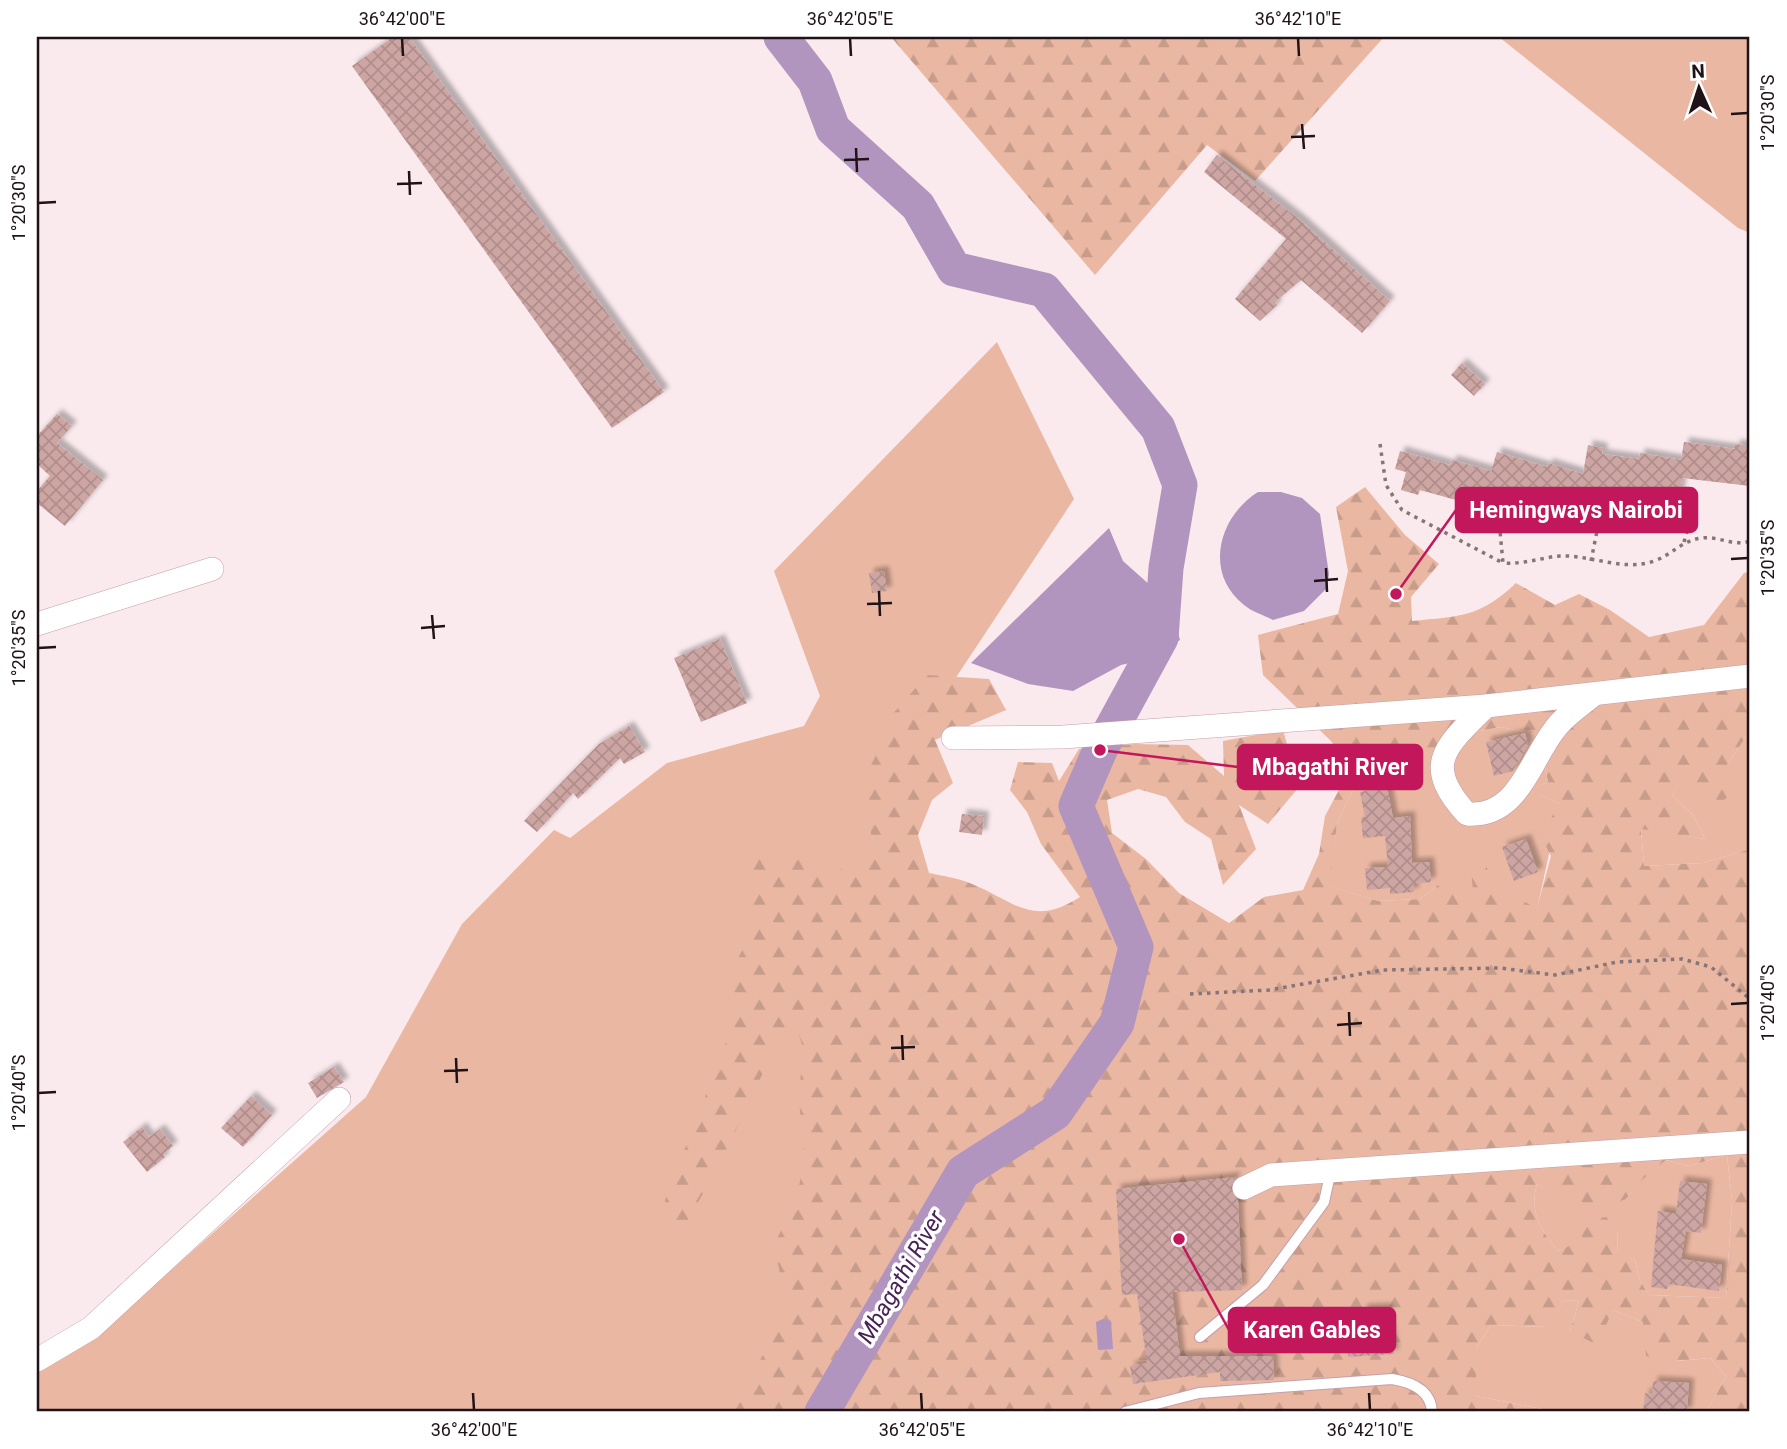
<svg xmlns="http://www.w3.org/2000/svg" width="1787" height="1449" font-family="Roboto,sans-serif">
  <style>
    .green { fill: #eab7a2 }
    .forest { fill: url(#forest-firs); fill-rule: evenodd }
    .water { fill: #b195be }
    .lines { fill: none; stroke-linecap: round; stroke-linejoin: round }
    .river { stroke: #b195be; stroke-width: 35 }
    .building { fill: url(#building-cross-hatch); filter: url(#shadow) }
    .service-casing { stroke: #c49faa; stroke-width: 12 }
    .minor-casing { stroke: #c49faa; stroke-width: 24 }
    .path { stroke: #847579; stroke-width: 3.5; stroke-dasharray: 3.5 5; stroke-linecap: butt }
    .service { stroke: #fff; stroke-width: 10 }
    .minor { stroke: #fff; stroke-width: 23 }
    .ticks { fill: none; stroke: #201317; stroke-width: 2.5 }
    .labels { text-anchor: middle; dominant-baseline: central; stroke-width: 7; stroke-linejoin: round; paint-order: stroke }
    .water-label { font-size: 23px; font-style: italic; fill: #482257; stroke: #fff }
    .leader { fill: none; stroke: #c2185b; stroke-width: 2.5 }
    .callout-dot { fill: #c2185b; stroke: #fff; stroke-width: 2.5 }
    .callout { fill: #c2185b; stroke: #c2185b; stroke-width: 2.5 }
    .callout-label { font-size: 23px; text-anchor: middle; font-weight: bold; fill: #fff }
    .neatline { fill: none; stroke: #201317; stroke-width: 2.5 }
    .ticks-label { font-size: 18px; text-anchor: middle; fill: #201317 }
  </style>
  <defs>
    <pattern id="forest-firs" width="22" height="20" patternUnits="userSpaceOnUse" patternTransform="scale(1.75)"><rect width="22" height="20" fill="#eab7a2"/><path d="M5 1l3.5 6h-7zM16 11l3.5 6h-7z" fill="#c89c8b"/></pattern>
    <pattern id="building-cross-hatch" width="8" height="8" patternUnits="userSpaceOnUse" patternTransform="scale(1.75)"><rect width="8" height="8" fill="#cda6a4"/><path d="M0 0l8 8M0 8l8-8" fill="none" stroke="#b08e8c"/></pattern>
    <filter id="shadow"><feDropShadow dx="5" dy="-5" stdDeviation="2" flood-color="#0004"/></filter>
  </defs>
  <rect width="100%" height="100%" fill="#faeaee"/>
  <g class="green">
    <polygon points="1499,37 1750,37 1750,233 1738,228"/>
    <polygon points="997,342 1074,499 953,682 892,761 801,1412 37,1412 37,1370 107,1327 366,1097 462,924 554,830 570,838 667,763 804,726 820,696 774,571"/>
    <polygon points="1501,727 1539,735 1548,782 1529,790 1560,804 1537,909 1506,893 1488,876 1473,892 1438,885 1420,899 1378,901 1329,886 1337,823 1366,763 1442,738"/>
    <polygon points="1750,731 1750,849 1703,863 1644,866 1641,828 1705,839 1693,815 1672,795 1680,777 1727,765"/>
    <path d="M 1727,1155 L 1732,1201 L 1726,1298 L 1649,1295 L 1639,1279 L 1635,1260 L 1617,1254 L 1618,1230 L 1558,1251 C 1540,1229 1529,1212 1537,1184 L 1565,1194 L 1626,1199 L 1642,1179 L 1666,1160 L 1689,1166 Z"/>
    <polygon points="1564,1300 1579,1301 1570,1331 1616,1340 1605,1325 1613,1310 1643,1322 1676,1361 1710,1358 1726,1376 1706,1412 1558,1412 1476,1396 1476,1348 1491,1325 1547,1327"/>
  </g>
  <g class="forest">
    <polygon points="891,37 1384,37 1255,181 1207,145 1095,275"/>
    <path d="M 1365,487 L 1405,535 L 1439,564 L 1411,597 L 1412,621 C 1460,616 1479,618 1516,583 L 1555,605 L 1579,594 L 1610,610 L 1649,637 L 1704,625 L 1744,573 L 1750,572 L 1750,731 L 1727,765 L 1734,793 L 1715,806 L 1680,778 L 1672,795 L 1693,815 L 1705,839 L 1641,829 L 1644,866 L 1703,863 L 1750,849 L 1750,1412 L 1706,1412 L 1726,1376 L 1710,1358 L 1676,1361 L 1646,1356 L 1643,1322 L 1613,1310 L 1606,1325 L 1617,1340 L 1599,1346 L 1570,1331 L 1579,1301 L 1564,1300 L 1548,1327 L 1491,1325 L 1476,1348 L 1476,1396 L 1558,1412 L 734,1412 L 787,1307 L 774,1245 L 796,1200 L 804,1162 L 799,1098 L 803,1047 L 791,1014 L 722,1159 L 672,1249 L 665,1200 L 729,1035 L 731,973 L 755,924 L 744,856 L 812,855 L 822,876 L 851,866 L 872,839 L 862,784 L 877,753 L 883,725 L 927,675 L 989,679 L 1006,710 L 935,740 L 953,783 L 932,800 L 918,835 L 929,873 C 943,876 959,878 972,884 C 1014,901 1032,928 1080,897 L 1041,844 L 1027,812 L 1010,790 L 1018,762 L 1052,763 L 1059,781 L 1079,749 L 1134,744 L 1188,745 L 1224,776 L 1223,741 L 1283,730 L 1299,787 L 1268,824 L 1239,805 L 1256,849 L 1223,885 L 1211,839 L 1185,822 L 1166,797 L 1138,789 L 1107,800 L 1112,833 L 1146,859 L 1179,893 L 1229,923 L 1264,897 L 1303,890 L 1319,854 L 1325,816 L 1347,775 L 1332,742 L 1263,675 L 1258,635 L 1338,614 L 1348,571 L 1336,507 ZM 1501,727 L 1539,735 L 1548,782 L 1528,790 L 1560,804 L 1540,835 L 1551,856 L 1537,908 C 1511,895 1491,886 1483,857 L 1471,870 L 1473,891 L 1450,882 L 1438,885 L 1420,899 L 1378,901 L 1330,886 L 1337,823 L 1366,763 L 1394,755 L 1427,777 L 1442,738 ZM 1727,1155 L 1732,1201 L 1726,1298 L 1649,1295 L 1639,1279 L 1635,1260 L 1617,1253 L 1618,1230 L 1606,1217 L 1577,1222 L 1583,1240 L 1558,1251 C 1540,1229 1529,1212 1537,1184 L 1600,1209 L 1626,1199 L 1642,1180 L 1666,1160 L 1689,1166 Z"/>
  </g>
  <g class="water">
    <path d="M 1258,492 L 1281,492 L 1302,498 L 1320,514 L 1329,574 L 1327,588 L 1304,611 L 1273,620 C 1264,615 1252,612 1244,605 C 1203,573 1219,516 1258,492 Z"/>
    <polygon points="1109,528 1123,561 1170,603 1180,640 1147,659 1121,665 1073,691 1028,684 971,663"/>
    <polygon points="1103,1319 1111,1321 1113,1349 1098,1350 1096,1322"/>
  </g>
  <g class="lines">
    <polyline class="river" points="781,37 815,81 833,129 918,206 954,269 1044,290 1158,428 1180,485 1166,568 1161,638 1100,750 1076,806 1136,947 1117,1023 1055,1113 963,1172 822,1412"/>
  </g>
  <g class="building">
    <polygon points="393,37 409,37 664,392 612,428 352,66"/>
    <polygon points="1217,155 1300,220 1390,301 1362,333 1301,280 1275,302 1277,305 1260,321 1235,299 1286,239 1204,172"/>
    <polygon points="1462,363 1485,384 1474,396 1451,375"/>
    <polygon points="57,414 72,426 57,443 103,480 65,526 37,503 37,491 50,476 37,464 37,436"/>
    <polygon points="1684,442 1735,449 1735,444 1750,446 1750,486 1682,478 1678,503 1584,488 1580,501 1562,495 1559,505 1537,498 1535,505 1489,490 1486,500 1465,494 1463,502 1420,490 1418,495 1401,490 1406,472 1395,469 1400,451 1450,465 1452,460 1491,471 1497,452 1547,467 1548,463 1583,474 1588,445 1603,448 1602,454 1639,459 1640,453 1681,460"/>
    <polygon points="884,571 887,591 872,593 869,573"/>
    <polygon points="720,639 747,703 701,722 674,658"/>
    <polygon points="629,726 645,752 624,764 620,758 578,799 573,793 537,832 524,821 599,744"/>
    <polygon points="1525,733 1528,745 1513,771 1494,776 1486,742"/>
    <polygon points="1387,787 1393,818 1410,816 1412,863 1429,862 1431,882 1414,884 1414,892 1390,894 1390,888 1367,890 1365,868 1388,867 1385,836 1363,838 1361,818 1365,817 1360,792"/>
    <polygon points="962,814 984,816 982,835 959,832"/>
    <polygon points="1526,839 1538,872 1514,881 1502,847"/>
    <polygon points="334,1067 344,1082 317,1098 308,1083"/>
    <polygon points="251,1096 272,1115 243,1147 221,1128"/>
    <polygon points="142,1127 149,1137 160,1129 173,1146 163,1154 165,1157 147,1172 123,1142"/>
    <polygon points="1236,1177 1230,1188 1238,1200 1242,1290 1172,1292 1180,1356 1273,1356 1274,1380 1220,1381 1220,1372 1133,1384 1130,1366 1147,1363 1137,1294 1122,1295 1116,1189"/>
    <polygon points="1680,1181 1707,1184 1701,1233 1686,1231 1681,1259 1722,1265 1719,1291 1668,1284 1667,1289 1651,1287 1658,1211 1676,1214"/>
    <polygon points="1387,1308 1394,1354 1348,1357 1346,1320 1363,1319 1362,1309"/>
    <polygon points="1653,1381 1689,1383 1687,1412 1643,1412 1645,1393 1652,1394"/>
  </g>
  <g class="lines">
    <defs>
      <g id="service">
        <polyline points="1200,1337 1263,1285 1324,1202 1331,1170"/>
        <path d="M 1125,1412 L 1199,1393 L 1392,1379 C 1411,1382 1431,1390 1432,1412"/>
      </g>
      <g id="minor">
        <polyline points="37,624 212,569"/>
        <path d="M 1486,706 C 1446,746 1421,764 1467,814 C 1518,818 1529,762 1555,729 C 1564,716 1580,706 1592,696"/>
        <polyline points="953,738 1063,737 1486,706 1750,676"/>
        <polyline points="1244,1188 1271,1175 1750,1142"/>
        <polyline points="37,1360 91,1328 339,1099"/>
      </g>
    </defs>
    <use href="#service" class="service-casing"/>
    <use href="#minor" class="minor-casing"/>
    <g class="path">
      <polyline points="1380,444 1386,485 1402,510 1503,563"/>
      <path d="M 1497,499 L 1503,563 C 1520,564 1535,560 1551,557 C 1584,551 1621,573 1654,561 C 1672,555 1682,540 1702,538 C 1720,536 1733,547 1750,541"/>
      <polyline points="1684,542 1693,510 1690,484"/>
      <polyline points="1591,561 1597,531 1595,506"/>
      <polyline points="1190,994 1269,990 1383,970 1500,968 1555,975 1617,962 1682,959 1711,967 1750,999"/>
    </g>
    <use href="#service" class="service"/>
    <use href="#minor" class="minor"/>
  </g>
  <path class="ticks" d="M 402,38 L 403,56M 850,38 L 851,56M 1298,38 L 1299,56M 1731,114 L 1748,113M 1302,124 L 1304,149M 1291,137 L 1315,136M 856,148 L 857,172M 844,160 L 869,159M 409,171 L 410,195M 397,184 L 422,183M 38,203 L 56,202M 1731,559 L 1748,558M 1326,568 L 1327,592M 1314,581 L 1338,579M 879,591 L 880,616M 867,604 L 892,603M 432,615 L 434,639M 421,628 L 445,626M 38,648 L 56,647M 1731,1004 L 1748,1003M 1349,1012 L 1350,1036M 1337,1025 L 1362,1023M 902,1035 L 903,1060M 891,1048 L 915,1047M 456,1058 L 457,1083M 444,1071 L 468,1070M 38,1093 L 56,1092M 473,1393 L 474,1410M 921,1393 L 922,1410M 1369,1393 L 1370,1410"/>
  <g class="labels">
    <g class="water-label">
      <text transform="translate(901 1277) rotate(-60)">Mbagathi River</text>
    </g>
  </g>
  <path class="leader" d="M1396 594L1456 510M1100 750L1238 767M1179 1239L1229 1330"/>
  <g class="callout-dot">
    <circle cx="1396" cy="594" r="7"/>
    <circle cx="1100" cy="750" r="7"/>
    <circle cx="1179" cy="1239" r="7"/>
  </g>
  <g class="callout">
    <rect x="1456" y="488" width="241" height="44" rx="7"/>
    <rect x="1238" y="745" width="184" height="44" rx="7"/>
    <rect x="1229" y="1308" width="166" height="44" rx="7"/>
  </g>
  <g class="callout-label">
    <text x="1576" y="518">Hemingways Nairobi</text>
    <text x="1330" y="775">Mbagathi River</text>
    <text x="1312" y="1338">Karen Gables</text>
  </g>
  <rect width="1787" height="1449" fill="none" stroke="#ffffff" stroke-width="77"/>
  <g transform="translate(1699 88) rotate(357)" stroke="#ffffff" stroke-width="5" paint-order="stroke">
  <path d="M0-5L12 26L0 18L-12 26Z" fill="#201317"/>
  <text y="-10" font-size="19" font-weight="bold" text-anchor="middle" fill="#201317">N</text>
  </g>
  <rect x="38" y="38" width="1710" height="1372" class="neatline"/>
  <g class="ticks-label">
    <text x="402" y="25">36°42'00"E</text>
    <text x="850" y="25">36°42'05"E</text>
    <text x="1298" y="25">36°42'10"E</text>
    <text transform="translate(1768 113) rotate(-90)" y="6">1°20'30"S</text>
    <text transform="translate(19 203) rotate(-90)" y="6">1°20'30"S</text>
    <text transform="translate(1768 558) rotate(-90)" y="6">1°20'35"S</text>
    <text transform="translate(19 648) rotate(-90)" y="6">1°20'35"S</text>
    <text transform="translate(1768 1003) rotate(-90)" y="6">1°20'40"S</text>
    <text transform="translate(19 1093) rotate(-90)" y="6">1°20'40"S</text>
    <text x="474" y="1436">36°42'00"E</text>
    <text x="922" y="1436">36°42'05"E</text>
    <text x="1370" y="1436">36°42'10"E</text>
  </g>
</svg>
